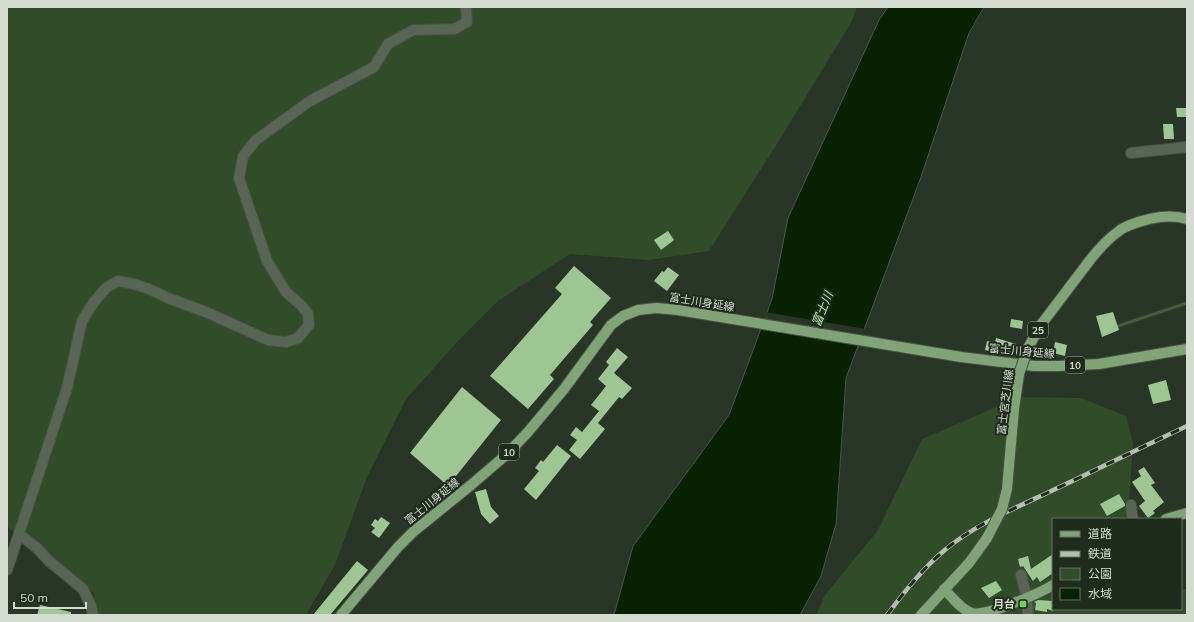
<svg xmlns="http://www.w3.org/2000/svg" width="1194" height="622" font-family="Mulish,'Noto Sans JP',sans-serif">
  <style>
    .green { fill: #304c28 }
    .water { fill: #072101; stroke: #445940 }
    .pier { fill: #293526 }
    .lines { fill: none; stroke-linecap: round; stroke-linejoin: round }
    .stream { stroke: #445940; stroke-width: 3 }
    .building { fill: #9dc693 }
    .minor-casing { stroke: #485245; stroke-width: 12 }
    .major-casing { stroke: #485245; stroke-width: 12 }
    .minor { stroke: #586554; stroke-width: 10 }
    .major { stroke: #80a377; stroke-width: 10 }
    .rail-casing { stroke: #b6beb3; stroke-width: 4.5 }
    .rail { stroke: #1f2b1c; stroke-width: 3; stroke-dasharray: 9; stroke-linecap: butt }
    .major-bridge-casing { stroke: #485245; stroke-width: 12; stroke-linecap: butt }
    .major-bridge { stroke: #80a377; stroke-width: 10 }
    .poi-dot { fill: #75d25b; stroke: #1f2b1c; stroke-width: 1.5 }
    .labels { text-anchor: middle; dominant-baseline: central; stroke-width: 4; stroke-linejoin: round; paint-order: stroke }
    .shield { fill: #1f2b1c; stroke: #9ea79b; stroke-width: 1 }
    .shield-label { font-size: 10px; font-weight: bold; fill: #d4dcd2 }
    .street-label { font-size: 11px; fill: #d4dcd2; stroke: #1f2b1c }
    .poi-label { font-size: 11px; font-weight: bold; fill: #d4dcd2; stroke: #1f2b1c; text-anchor: end }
    .water-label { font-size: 12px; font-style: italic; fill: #b5eea6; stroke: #1f2b1c }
  </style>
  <rect width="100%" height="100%" fill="#293526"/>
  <g class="green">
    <polygon points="7,7 857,7 852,21 782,136 709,251 649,260 570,254 498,301 458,341 406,399 367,477 335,565 306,615 95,615 94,593 7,527"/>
    <polygon points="1020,397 1081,398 1126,416 1133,443 1128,517 1128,519 1053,519 1053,609 1181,609 1181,589 1187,589 1187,615 816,615 825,595 878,530 922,439"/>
  </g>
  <polygon class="water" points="888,7 984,7 969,33 921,177 846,378 836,524 821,576 800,615 614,615 633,546 729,415 772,299 788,218 879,20"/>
  <polygon class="pier" points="765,312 866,329 860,346 759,329"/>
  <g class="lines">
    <polyline class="stream" points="1118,326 1187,303"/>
  </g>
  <g class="building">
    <polygon points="1176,108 1187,108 1187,117 1177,117"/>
    <polygon points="1163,124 1173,124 1174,139 1164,139"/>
    <polygon points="668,231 674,240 661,250 654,240"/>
    <polygon points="574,266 611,298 590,322 593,325 550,375 554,379 528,409 490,376 562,294 555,288"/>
    <polygon points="668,267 679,275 667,291 654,281 662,271 664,272"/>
    <polygon points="1113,312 1119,330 1102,337 1096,316"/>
    <polygon points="1011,319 1023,321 1022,329 1010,327"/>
    <polygon points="996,338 1016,344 1013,357 985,350 987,341 995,343"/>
    <polygon points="1055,342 1067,345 1065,356 1053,353"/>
    <polygon points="617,348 628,357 614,373 632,388 622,399 619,397 598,423 605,429 580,459 569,450 577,440 570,435 576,427 582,432 599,411 591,405 606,386 598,379 609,365 606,362"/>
    <polygon points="1166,380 1171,400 1153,404 1148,385"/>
    <polygon points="462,387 501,420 448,486 410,453"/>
    <polygon points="557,445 571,456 536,500 524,489 539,471 535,468 541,460 543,462"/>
    <polygon points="1144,467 1155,483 1151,485 1164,502 1153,511 1155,513 1148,518 1139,506 1145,501 1132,482 1141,476 1138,471"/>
    <polygon points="486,489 491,507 499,516 490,524 481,514 475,492"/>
    <polygon points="1119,494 1125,504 1125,506 1107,516 1100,504"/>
    <polygon points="381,517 390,523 379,538 371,532 375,528 371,525 375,519 378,521"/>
    <polygon points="1053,554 1053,573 1040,582 1037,577 1033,581 1023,566 1020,567 1018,559 1028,556 1031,569"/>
    <polygon points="357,561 368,570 330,615 313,615"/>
    <polygon points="996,581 1002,590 989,598 981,588"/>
    <polygon points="1038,600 1053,601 1053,611 1047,609 1047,612 1035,610 1036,603 1034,602"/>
    <polygon points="40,605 71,612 71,615 37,615"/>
  </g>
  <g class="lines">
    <defs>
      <g id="minor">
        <polyline points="1131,153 1187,147"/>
        <polyline points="1131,505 1132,515 1133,519"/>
        <polyline points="19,534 37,548 49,561 83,589 91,606 93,615"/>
        <polyline points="7,570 67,388 82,321 94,302 106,288 118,281 134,284 149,289 168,298 206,312 268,340 286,342 298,338 309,325 308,314 302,306 286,292 267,261 239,178 243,156 256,140 310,101 374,67 388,44 413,30 454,29 467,22 466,7"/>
        <polyline points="1021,575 1027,599 1028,615"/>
      </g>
      <g id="major">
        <path d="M 1087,264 C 1096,252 1106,240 1119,231 C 1122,228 1126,227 1130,225 C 1148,218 1168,213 1187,219"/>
        <polyline points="1166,519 1187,513"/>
        <path d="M 944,589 C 952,597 961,610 972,613 C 986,617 1040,593 1053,585"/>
        <polyline points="341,615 398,547 413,532 471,485 506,455 528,432 564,389 611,325 623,316 638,310 656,308 678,310 961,357 1034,366 1059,366 1099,364 1187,349"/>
        <polyline points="921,615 969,563 987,538"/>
      </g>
    </defs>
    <use href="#minor" class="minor-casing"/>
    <use href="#major" class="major-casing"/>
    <use href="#minor" class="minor"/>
    <use href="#major" class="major"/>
    <defs>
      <path id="rail" d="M 887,615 C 905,591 923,568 946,549 C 975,525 1013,509 1047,493 C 1094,471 1140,448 1187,426"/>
    </defs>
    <use href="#rail" class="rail-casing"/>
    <use href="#rail" class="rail"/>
    <defs>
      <polyline id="major-bridge" points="987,538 1002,509 1007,489 1014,409 1019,374 1028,348 1040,326 1087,264"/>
    </defs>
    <use href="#major-bridge" class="major-bridge-casing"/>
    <use href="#major-bridge" class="major-bridge"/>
  </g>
  <rect class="poi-dot" x="1019" y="600" width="8" height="8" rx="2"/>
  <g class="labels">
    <g class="shield">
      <rect x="1028" y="322" width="20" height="16" rx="3"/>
      <rect x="1065" y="357" width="20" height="16" rx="3"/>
      <rect x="499" y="444" width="20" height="16" rx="3"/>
    </g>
    <g class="shield-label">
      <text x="1038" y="330">25</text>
      <text x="1075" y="365">10</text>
      <text x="509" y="452">10</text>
    </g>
    <g class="street-label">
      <text transform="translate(702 302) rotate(9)">富士川身延線</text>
      <text transform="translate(1022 351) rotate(5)">富士川身延線</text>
      <text transform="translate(1005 402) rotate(-83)">富士宮芝川線</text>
      <text transform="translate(432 501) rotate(-39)">富士川身延線</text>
    </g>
    <g class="poi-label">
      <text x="1015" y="604">月台</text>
    </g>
    <g class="water-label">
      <text transform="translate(822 309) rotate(-68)">富士川</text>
    </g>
  </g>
  <rect width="1194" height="622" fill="none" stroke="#d4dcd2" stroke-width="16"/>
  <rect x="1052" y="518" width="130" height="92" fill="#1f2b1c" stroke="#677265"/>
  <rect x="1060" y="531" width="20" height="6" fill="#80a377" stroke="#677265"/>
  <text x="1088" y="538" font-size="12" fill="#d4dcd2">道路</text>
  <rect x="1060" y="551" width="20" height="6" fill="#b6beb3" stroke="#677265"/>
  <text x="1088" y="558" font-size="12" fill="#d4dcd2">鉄道</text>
  <rect x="1060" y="568" width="20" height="12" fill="#304c28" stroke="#677265"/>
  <text x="1088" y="578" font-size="12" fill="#d4dcd2">公園</text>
  <rect x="1060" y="588" width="20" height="12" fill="#072101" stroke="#677265"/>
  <text x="1088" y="598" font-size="12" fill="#d4dcd2">水域</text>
  <path d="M14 602v6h72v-6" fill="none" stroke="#d4dcd2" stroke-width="2"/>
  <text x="20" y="602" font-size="12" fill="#d4dcd2" stroke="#1f2b1c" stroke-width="3" paint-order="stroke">50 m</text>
</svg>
